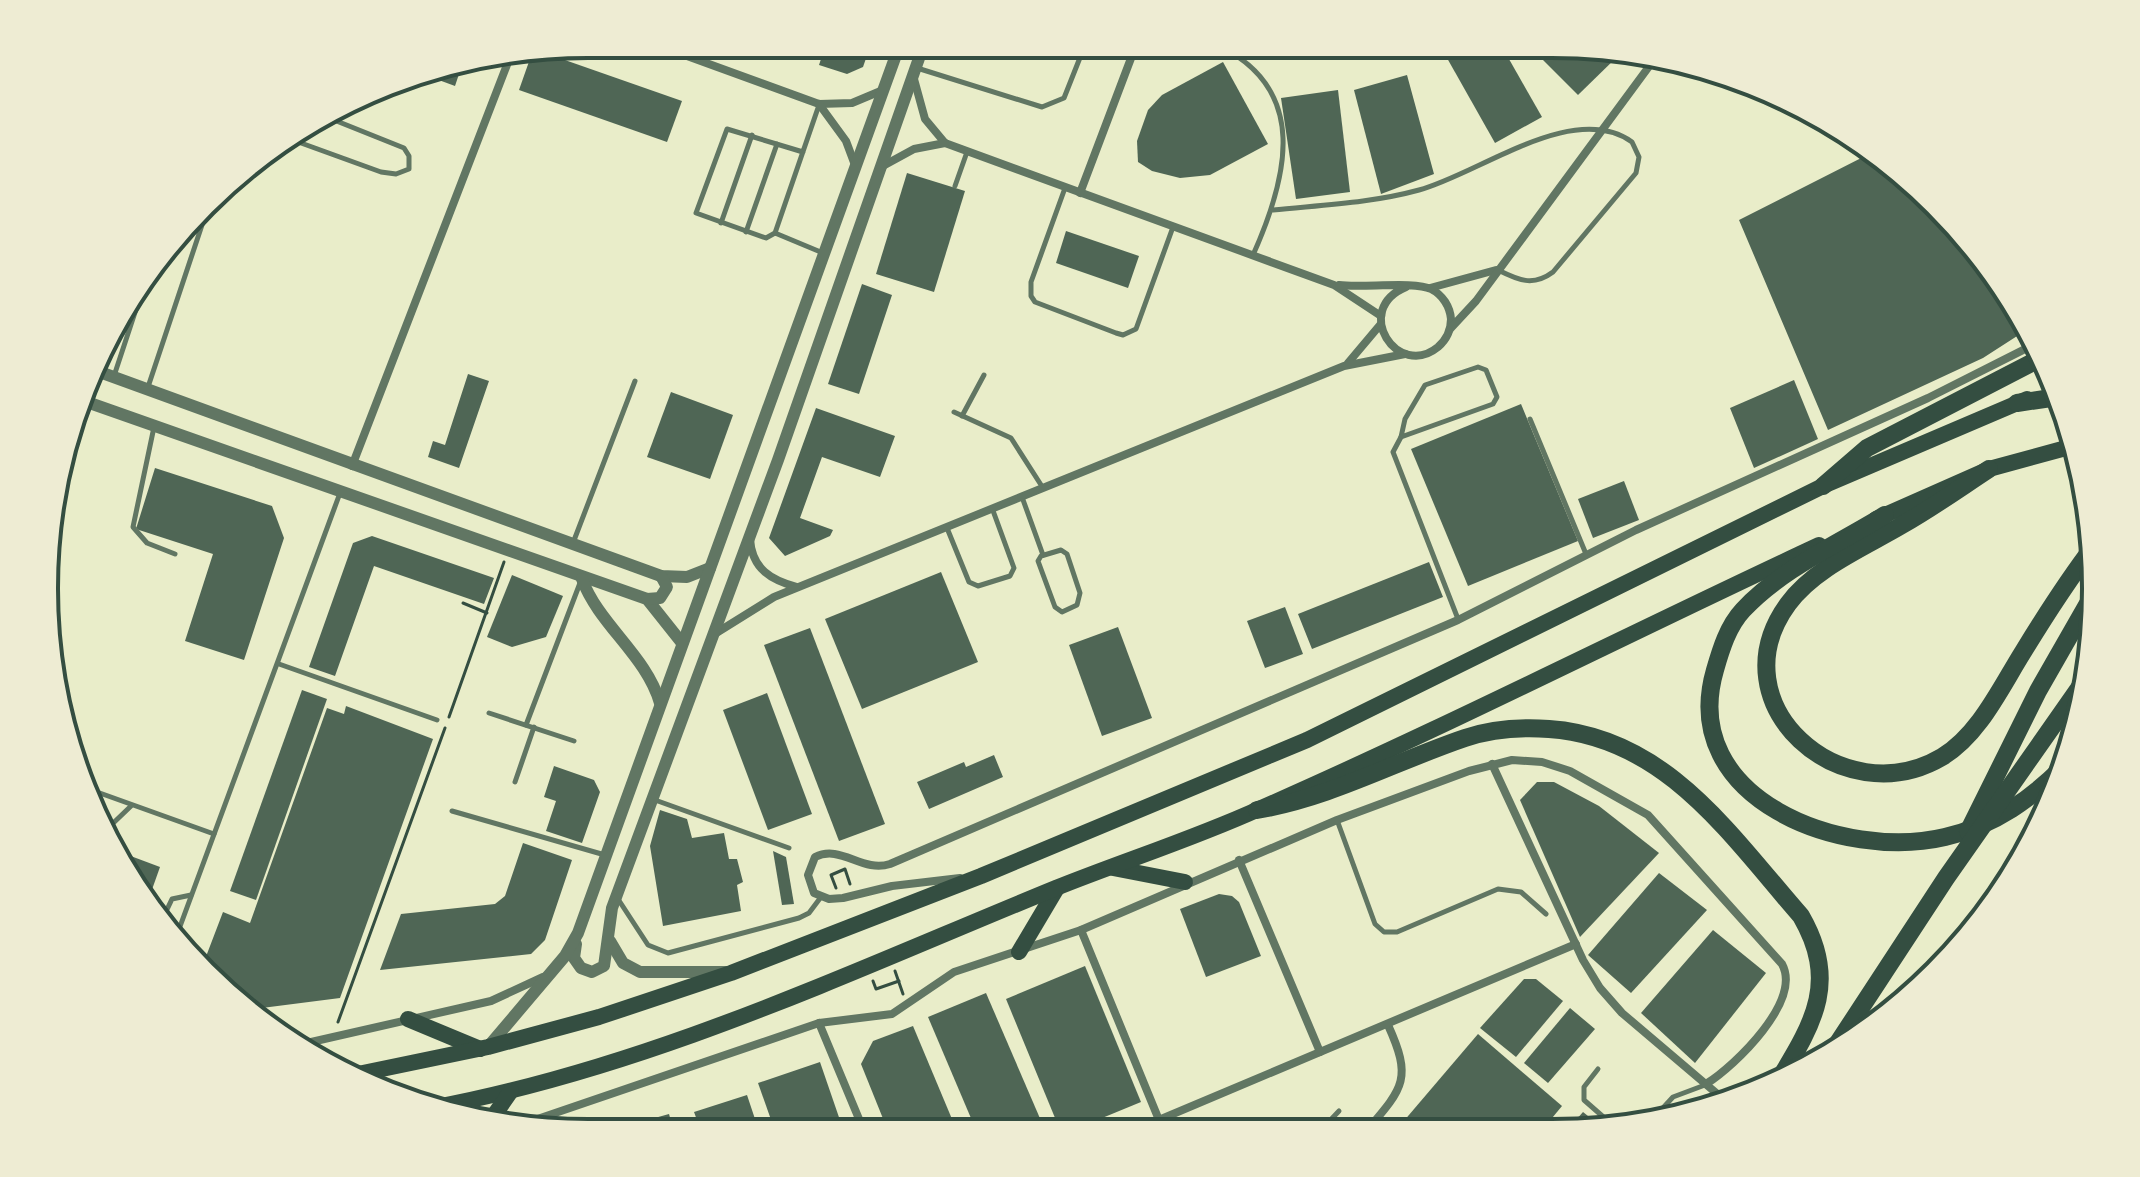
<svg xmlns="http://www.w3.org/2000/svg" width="2140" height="1177" font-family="Cabin,sans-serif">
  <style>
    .building { fill: #4f6655 }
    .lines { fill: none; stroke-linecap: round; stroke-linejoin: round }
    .path { stroke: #344e41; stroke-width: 3 }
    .service { stroke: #617663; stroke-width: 5 }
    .minor { stroke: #617663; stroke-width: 8 }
    .tertiary { stroke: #617663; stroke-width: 12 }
    .primary { stroke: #344e41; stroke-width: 16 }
    .trunk { stroke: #344e41; stroke-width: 18 }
    .rim { fill: none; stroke: #344e41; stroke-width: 4 }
  </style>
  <rect width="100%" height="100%" fill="#e9edc9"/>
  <g class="building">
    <polygon points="826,44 871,44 863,67 847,74 819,65"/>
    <polygon points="1470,45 1501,45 1542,117 1495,143 1447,58"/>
    <polygon points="1528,45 1587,45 1613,50 1619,55 1578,95"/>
    <polygon points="542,52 682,101 667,142 519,90 532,53"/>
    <polygon points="1223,62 1268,144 1210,175 1180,178 1152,171 1138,162 1137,141 1148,110 1162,95"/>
    <polygon points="462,65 455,86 417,72"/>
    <polygon points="1407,75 1434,174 1381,194 1354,90"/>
    <polygon points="1338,90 1350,192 1296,199 1281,98"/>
    <polygon points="1873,152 1910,179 1969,242 1988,282 1996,278 2028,329 1983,358 1828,430 1739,220"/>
    <polygon points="907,173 965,191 934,292 876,274"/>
    <polygon points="1066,231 1139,256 1128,288 1056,263"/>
    <polygon points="862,284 892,295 859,394 828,384"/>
    <polygon points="468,374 489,381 459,468 428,457 433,441 445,445"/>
    <polygon points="1794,380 1818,439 1754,468 1730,408"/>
    <polygon points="671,392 733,415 710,479 647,457"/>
    <polygon points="1521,404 1578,541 1468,586 1411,449"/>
    <polygon points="816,408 895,436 880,477 822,457 800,518 833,530 830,536 785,556 769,538"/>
    <polygon points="155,468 272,506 284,538 244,660 185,641 213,554 136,529"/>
    <polygon points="1624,481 1639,520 1593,538 1578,499"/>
    <polygon points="372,536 494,578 484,604 374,566 335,676 309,667 353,543"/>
    <polygon points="1429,562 1443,597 1312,649 1298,614"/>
    <polygon points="941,572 978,662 862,709 825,619"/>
    <polygon points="512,575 563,596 546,637 512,647 487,637"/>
    <polygon points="1285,607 1303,654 1265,668 1247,621"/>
    <polygon points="1118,627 1152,718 1102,736 1069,645"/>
    <polygon points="810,628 885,824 839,841 764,645"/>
    <polygon points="302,690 327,699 256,900 230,891"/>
    <polygon points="767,693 812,814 768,830 723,710"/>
    <polygon points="346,706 433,739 340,998 254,1009 202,967 223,912 250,923 327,708 344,714"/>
    <polygon points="994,755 1003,777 929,809 917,782 964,762 966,767"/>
    <polygon points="554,766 594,780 600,792 582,843 546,831 556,801 544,797"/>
    <polygon points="1537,782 1554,782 1599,806 1659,853 1580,937 1520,800"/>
    <polygon points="660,810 687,819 692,838 724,833 729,859 737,859 743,882 737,885 741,911 663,926 650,846"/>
    <polygon points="523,843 572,860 545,940 531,954 380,970 401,914 495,904 505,896"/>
    <polygon points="773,851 786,857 794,904 782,905"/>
    <polygon points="120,852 160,867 149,898 140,885"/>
    <polygon points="1659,873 1707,910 1631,993 1588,955"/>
    <polygon points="1219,894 1232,896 1239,902 1261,956 1206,977 1180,909"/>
    <polygon points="1713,930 1766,973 1695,1063 1641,1013"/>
    <polygon points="1085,966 1141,1102 1073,1130 1060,1130 1006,999"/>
    <polygon points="1524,979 1536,979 1563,1001 1516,1057 1480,1028"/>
    <polygon points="986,993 1045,1130 976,1130 928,1017"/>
    <polygon points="1570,1008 1595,1029 1548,1083 1524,1063"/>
    <polygon points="913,1026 957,1131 888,1131 861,1064 873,1041"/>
    <polygon points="1478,1034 1562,1106 1543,1129 1397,1129"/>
    <polygon points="820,1062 843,1129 775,1131 758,1083"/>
    <polygon points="747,1095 759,1131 701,1131 694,1112"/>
    <polygon points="1583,1112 1603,1128 1568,1129"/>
    <polygon points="669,1114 674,1131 608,1132 608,1131"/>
  </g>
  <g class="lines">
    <g class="path">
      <polyline points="463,603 487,613"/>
      <polyline points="449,717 504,562"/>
      <polyline points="836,888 831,875 845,869 850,884"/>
      <polyline points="895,971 903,994"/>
      <polyline points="873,981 876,989 899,981"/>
      <polyline points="338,1022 445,728"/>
    </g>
    <g class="service">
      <path d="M 1217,45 C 1311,89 1287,179 1253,255"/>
      <polyline points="917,68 1042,107 1064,98 1085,45"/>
      <polyline points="290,139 381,172 396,174 409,169 409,156 404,148 329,118"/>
      <polyline points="803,152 727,129 696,213 766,238 775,233 819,105"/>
      <polyline points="955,186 967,152"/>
      <polyline points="1065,188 1031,282 1031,296 1035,302 1116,333 1123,335 1136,329 1173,227"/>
      <path d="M 1273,210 C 1321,205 1372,203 1419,190 C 1479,174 1573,100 1632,142 L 1639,157 L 1636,173 L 1553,272 C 1533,287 1518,280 1498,270"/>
      <polyline points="721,223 752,135"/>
      <polyline points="746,232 777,144"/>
      <polyline points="775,233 823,253"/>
      <polygon points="1478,367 1486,370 1497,397 1493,404 1401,437 1405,419 1425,385"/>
      <polyline points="114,376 148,273"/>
      <polyline points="148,387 207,210"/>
      <polyline points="954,412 1011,438 1043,488"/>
      <polyline points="962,416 984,375"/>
      <polyline points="1530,419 1586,554"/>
      <polyline points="154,427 133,527 147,543 175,554"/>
      <polyline points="1401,437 1393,452 1458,619"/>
      <polyline points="1022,497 1043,555"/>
      <polyline points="947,528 969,582 978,586 1010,576 1014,568 992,508"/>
      <polyline points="573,543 635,381"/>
      <polygon points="1061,550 1067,554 1080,593 1077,605 1062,612 1055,607 1038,561 1041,556"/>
      <polyline points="279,664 437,720"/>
      <polyline points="489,713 574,741"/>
      <polyline points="526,725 580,583"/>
      <polyline points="515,782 534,727"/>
      <polyline points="83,787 214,834"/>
      <polyline points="655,800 789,848"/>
      <polyline points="452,811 605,855"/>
      <polyline points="1337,820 1375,924 1384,932 1397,932 1498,889 1521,892 1546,914"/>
      <polyline points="106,830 131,806"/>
      <polyline points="618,899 648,945 668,953 799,918 809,913 821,897"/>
      <polyline points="162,920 172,899 191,895"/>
      <polyline points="175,940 340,493"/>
      <polyline points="1598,1069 1584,1087 1584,1100 1616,1128"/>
      <polyline points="1650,1122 1673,1097 1705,1085"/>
      <polyline points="1322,1129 1339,1111"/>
    </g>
    <g class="minor">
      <polyline points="654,44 819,104 852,103 883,90"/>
      <polyline points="914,79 925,119 945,143 1334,285 1381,316"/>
      <polyline points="819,104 846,141 855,165"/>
      <polyline points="881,167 914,149 945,143"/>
      <polyline points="1080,193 1136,45"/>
      <path d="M 1339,285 C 1362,288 1415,281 1431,289 C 1443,295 1450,307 1451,319 C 1451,330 1446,340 1438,347 C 1398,380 1351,310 1406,287"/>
      <polyline points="1430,288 1496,270"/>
      <polyline points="1450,329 1476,301 1656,57"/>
      <polyline points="1348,363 1380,325"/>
      <polyline points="352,466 510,57"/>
      <path d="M 750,539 C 752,569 771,580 797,587"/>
      <polyline points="713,635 774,597 1344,366 1405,354"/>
      <polyline points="1492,764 1583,960 1600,988 1622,1013 1728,1103"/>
      <polyline points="1239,860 1320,1052"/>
      <path d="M 960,878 L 892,886 L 843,898 L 829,899 L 814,893 L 808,875 L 815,857 C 841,844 862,873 890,864 L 1458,620 L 1636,530 L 1928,398 L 2037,343"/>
      <polyline points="1081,930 1159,1120"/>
      <polyline points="819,1023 864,1131"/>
      <polyline points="298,1045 491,1001 543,977"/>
      <path d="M 517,1126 L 819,1023 L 892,1014 L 954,972 L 1081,930 L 1337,820 L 1469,771 L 1512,760 L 1542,762 L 1570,771 L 1648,815 L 1782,964 C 1802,1001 1736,1065 1706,1084"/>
      <path d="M 1368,1129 C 1404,1087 1412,1078 1388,1025"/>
      <polyline points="1135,1130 1576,944"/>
    </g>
    <g class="tertiary">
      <polyline points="97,371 661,576 687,577 710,568"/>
      <polyline points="84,401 647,599 682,643"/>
      <path d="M 582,579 C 599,625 646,655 660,703"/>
      <polyline points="647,599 660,598 667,587 661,576"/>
      <polyline points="610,941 623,963 640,972 728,972"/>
      <polyline points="576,944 574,958 581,968 592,972 604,966 612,908 778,460 924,44"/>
      <polyline points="488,1047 565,956 578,933 900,44"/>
    </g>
    <g class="primary">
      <polyline points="1876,519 1989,469 2077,445"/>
      <polyline points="1113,868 1185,882"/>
      <polyline points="1019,952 1057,888"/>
      <polyline points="408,1019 480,1049"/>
      <polyline points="353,1075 488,1047 599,1017 731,973 981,876 1307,740 1823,486 2027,399"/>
      <path d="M 431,1108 C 651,1067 850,972 1056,888 C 1123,861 1193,839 1259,809 C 1448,726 1632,632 1819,545"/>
      <polyline points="490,1121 511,1091"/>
    </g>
    <g class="trunk">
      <polyline points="2017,403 2058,397"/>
      <path d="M 1989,469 C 1960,488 1932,508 1902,525 C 1865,547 1814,568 1788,604 C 1715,704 1842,816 1942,757 C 1979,735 2001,687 2023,652 C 2045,616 2068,580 2094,546"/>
      <polyline points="1823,486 1867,448 2043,357"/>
      <path d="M 1885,515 C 1838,544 1781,569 1743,610 C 1728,626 1721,649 1715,670 C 1677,800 1844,861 1945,837 C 1994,826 2033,798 2068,762"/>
      <path d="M 1257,810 C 1332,797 1394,762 1465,738 C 1492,729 1521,727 1549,729 C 1666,737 1730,835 1801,916 C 1838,980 1815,1021 1780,1078"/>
      <polyline points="1968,832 2038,691 2094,593"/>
      <polyline points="1832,1052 1946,878 2087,677"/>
    </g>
  </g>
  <path d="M0 0H2140V1177H0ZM588 58H1552A530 530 0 0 1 2082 588V589A530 530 0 0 1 1552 1119H588A530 530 0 0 1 58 589V588A530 530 0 0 1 588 58Z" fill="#eeecd3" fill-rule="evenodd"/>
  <path class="rim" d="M588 58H1552A530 530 0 0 1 2082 588V589A530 530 0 0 1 1552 1119H588A530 530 0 0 1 58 589V588A530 530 0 0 1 588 58Z"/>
</svg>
